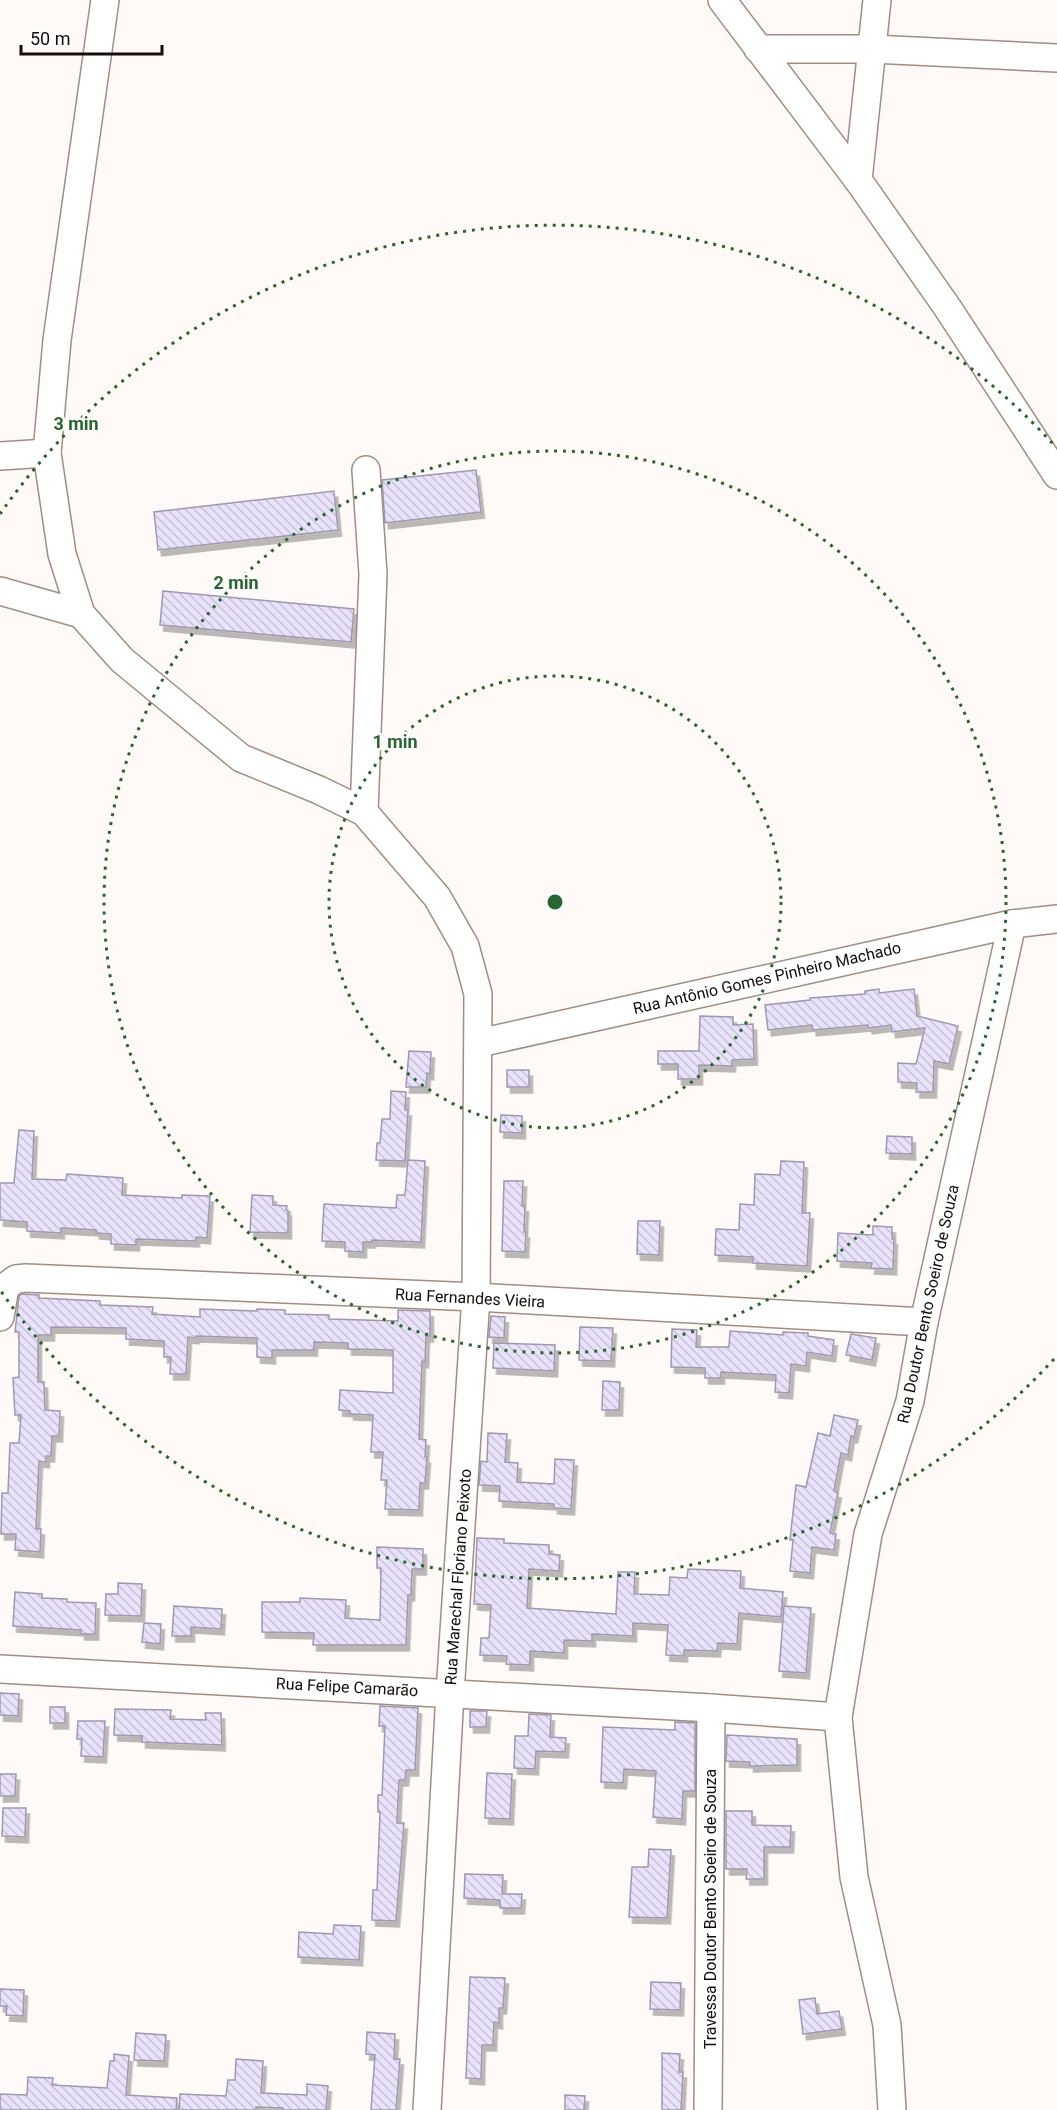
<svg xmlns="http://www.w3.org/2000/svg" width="1057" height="2110" font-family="Roboto,sans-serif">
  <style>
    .building { fill: url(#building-back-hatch); stroke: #9e99af; stroke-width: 1.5; filter: url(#shadow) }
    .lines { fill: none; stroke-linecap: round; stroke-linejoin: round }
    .minor-casing { stroke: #a28d80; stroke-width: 30 }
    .minor { stroke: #fff; stroke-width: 27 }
    .ring { fill: none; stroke: #28662f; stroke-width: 3; stroke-dasharray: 3 6 }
    .labels { text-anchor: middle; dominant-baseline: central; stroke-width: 5; stroke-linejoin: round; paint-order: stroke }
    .street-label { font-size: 16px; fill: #150d09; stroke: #fff }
    .centre { fill: #28662f; stroke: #fff; stroke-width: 3 }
    .ring-label { font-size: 18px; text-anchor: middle; font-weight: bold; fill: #28662f; stroke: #fff; stroke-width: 5; stroke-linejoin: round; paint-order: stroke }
  </style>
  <defs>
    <pattern id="building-back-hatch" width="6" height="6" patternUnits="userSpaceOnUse" patternTransform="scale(1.5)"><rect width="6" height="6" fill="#e8e3fa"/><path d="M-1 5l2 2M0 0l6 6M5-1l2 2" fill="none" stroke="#c6c2d5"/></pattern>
    <filter id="shadow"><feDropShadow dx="3.5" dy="6" stdDeviation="0" flood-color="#0004"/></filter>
  </defs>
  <rect width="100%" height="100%" fill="#fffaf7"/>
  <g class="building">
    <polygon points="476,470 481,512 385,523 382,480"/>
    <polygon points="334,491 338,530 158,550 154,512"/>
    <polygon points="163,591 354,609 351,642 160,625"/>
    <polygon points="879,989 879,993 914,989 917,1016 958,1026 949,1064 934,1061 933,1092 916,1092 917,1083 898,1082 898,1063 916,1064 925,1028 892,1032 891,1025 869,1028 868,1025 813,1030 812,1025 768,1030 765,1005 810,1000 810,998 865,994 865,991"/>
    <polygon points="700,1016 733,1017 733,1025 753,1024 754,1059 732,1060 732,1066 699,1065 699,1079 678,1079 678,1064 658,1064 658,1051 699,1051"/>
    <polygon points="409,1051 431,1052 430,1074 427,1073 426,1087 406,1087"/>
    <rect x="507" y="1070" width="22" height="17"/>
    <polygon points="391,1091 406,1092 405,1110 408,1110 405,1161 376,1160 377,1143 380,1143 382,1119 390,1119"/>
    <polygon points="501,1115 522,1116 522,1133 500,1132"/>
    <polygon points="19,1130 34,1131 32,1179 66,1180 67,1174 123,1178 122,1195 182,1198 182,1195 210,1196 207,1238 196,1237 196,1241 136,1239 136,1245 111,1244 111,1234 96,1233 96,1230 61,1228 61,1233 27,1231 27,1222 0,1220 0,1183 14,1183"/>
    <polygon points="887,1136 912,1137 912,1154 886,1153"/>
    <polygon points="408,1160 425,1161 421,1242 372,1240 372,1242 363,1242 363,1252 345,1251 345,1242 322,1241 324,1204 396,1208 397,1195 405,1195"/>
    <polygon points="781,1161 804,1162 802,1213 810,1213 807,1266 753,1263 753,1257 715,1255 716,1229 739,1230 740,1204 754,1205 755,1174 780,1175"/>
    <polygon points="504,1181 523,1181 522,1206 525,1206 524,1232 526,1232 525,1252 502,1251"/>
    <polygon points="252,1195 273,1196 273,1205 287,1206 286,1210 288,1210 288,1233 250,1232"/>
    <polygon points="638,1221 660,1221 659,1255 637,1254"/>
    <polygon points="873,1226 892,1227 892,1239 894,1239 893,1269 871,1268 872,1263 837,1261 838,1233 873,1235"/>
    <polygon points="22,1294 39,1295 39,1298 100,1301 100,1305 153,1307 152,1314 200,1317 200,1309 257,1311 257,1309 285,1310 285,1314 329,1315 329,1319 398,1321 398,1310 430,1311 430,1336 426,1336 425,1362 422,1361 419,1439 426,1440 425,1457 427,1457 425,1483 420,1483 419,1510 385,1509 387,1480 381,1480 383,1452 371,1452 373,1415 350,1414 350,1411 339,1410 340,1390 393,1393 393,1350 348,1349 348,1343 314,1342 314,1350 272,1350 272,1358 257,1357 257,1338 196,1336 196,1338 188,1337 186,1374 170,1374 171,1357 164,1357 164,1341 126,1339 126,1328 51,1327 51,1335 38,1335 38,1382 44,1382 45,1410 60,1411 59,1436 52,1436 51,1456 46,1456 46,1462 39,1461 36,1529 41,1529 40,1552 15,1550 16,1534 1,1534 2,1493 8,1493 10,1443 19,1443 21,1415 15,1415 13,1378 19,1377 19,1332 15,1332 19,1296"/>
    <polygon points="491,1316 505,1317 504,1338 489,1337"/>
    <polygon points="580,1327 613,1328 611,1361 579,1360"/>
    <polygon points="672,1329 697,1330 696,1347 729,1347 730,1331 783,1335 783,1332 808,1333 808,1336 834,1340 832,1356 807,1352 806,1366 791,1364 789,1393 775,1392 776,1375 721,1372 721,1378 705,1378 705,1368 671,1367"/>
    <polygon points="851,1334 876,1338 872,1360 846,1355"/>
    <polygon points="494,1343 555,1345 554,1371 493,1368"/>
    <polygon points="603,1381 620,1382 619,1410 602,1410"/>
    <polygon points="834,1415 858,1420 854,1437 851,1436 848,1455 841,1453 834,1491 838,1492 830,1533 836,1534 834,1550 812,1547 810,1573 790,1571 793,1540 790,1540 796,1485 806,1487 818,1433 830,1436"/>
    <polygon points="488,1433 507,1434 505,1462 518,1463 517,1482 554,1484 555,1459 574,1460 571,1509 554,1508 554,1504 499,1501 500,1486 479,1485 481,1461 487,1462"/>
    <polygon points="477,1538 504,1539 504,1543 549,1545 549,1554 560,1555 559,1571 529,1569 527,1608 616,1614 618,1572 635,1572 634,1594 669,1595 670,1577 687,1578 688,1569 741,1571 740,1588 783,1592 781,1617 739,1613 737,1644 718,1643 717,1651 684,1650 684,1656 666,1655 668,1625 633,1623 633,1636 592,1634 592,1641 564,1640 564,1653 530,1651 530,1665 506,1664 507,1656 480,1655 481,1638 489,1638 491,1605 474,1604"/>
    <polygon points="377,1547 423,1549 423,1569 412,1569 411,1595 408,1595 406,1645 313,1645 314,1633 262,1632 262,1602 300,1602 300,1598 346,1600 345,1618 380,1620 381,1568 377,1568"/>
    <polygon points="118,1583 142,1584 141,1616 105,1615 106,1594 118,1594"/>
    <polygon points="15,1592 42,1594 42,1598 67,1599 67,1602 96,1603 95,1634 81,1634 81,1630 13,1626"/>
    <polygon points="174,1606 222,1609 221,1629 191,1627 191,1636 172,1636"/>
    <polygon points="784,1606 811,1608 806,1673 779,1671"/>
    <polygon points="144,1623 161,1624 160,1644 142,1642"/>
    <polygon points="0,1693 19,1694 18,1716 0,1715"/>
    <polygon points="380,1706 418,1708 415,1770 406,1770 405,1780 399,1780 397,1823 404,1823 396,1921 372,1920 373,1890 377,1890 380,1812 378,1812 378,1795 382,1795 385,1726 379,1726"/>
    <rect x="50" y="1707" width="15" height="16"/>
    <polygon points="115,1709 171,1710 170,1719 206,1720 205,1713 221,1713 222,1745 142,1742 142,1736 114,1735"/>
    <polygon points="470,1711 487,1711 486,1727 470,1727"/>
    <polygon points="529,1714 551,1715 550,1737 566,1738 565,1752 536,1751 535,1769 514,1768 515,1736 528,1736"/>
    <polygon points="78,1721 105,1721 103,1757 81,1756 82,1739 77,1739"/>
    <polygon points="675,1722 695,1723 695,1791 683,1791 682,1819 653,1817 656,1771 624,1769 623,1783 601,1782 603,1727 675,1730"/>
    <polygon points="727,1735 797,1739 797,1765 750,1766 750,1762 726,1761"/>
    <polygon points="487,1773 512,1774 510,1819 485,1818"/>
    <polygon points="0,1774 16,1774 15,1796 0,1796"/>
    <polygon points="3,1808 26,1808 25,1837 2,1836"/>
    <polygon points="726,1811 752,1811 752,1825 791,1826 790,1847 764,1847 764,1879 746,1879 747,1869 726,1869"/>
    <polygon points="649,1849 671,1850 667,1918 629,1917 632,1867 648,1867"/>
    <polygon points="465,1874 503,1875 502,1894 522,1894 521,1908 500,1908 500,1900 464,1898"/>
    <polygon points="334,1925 361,1926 359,1960 298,1957 299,1932 333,1934"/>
    <polygon points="470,1977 505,1978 503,2008 499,2008 499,2023 494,2022 493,2045 482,2045 481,2079 466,2078"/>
    <polygon points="651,1982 681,1983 680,2010 650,2009"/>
    <polygon points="0,1989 24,1990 23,2016 6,2015 7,2006 0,2006"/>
    <polygon points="815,1998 817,2014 839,2011 842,2029 803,2034 799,2000"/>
    <polygon points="367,2032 395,2034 394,2059 400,2059 396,2110 371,2110 375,2055 366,2054"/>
    <polygon points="136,2033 166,2035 164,2061 134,2060"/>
    <polygon points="662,2053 680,2054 679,2072 683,2072 681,2110 662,2110"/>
    <polygon points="114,2054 129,2056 126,2095 177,2098 176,2110 0,2110 0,2094 27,2095 28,2077 53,2078 52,2085 107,2088 110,2061 114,2061"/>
    <polygon points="236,2059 263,2061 261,2093 307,2095 307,2084 328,2086 326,2110 283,2110 283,2108 256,2107 256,2110 179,2110 180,2094 226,2096 228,2080 235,2080"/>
    <polygon points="565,2095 585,2096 584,2110 565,2110"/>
  </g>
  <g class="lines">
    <defs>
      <g id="minor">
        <polyline points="105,0 57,340 47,453 62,554 81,614 122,660 241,758 319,790 364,812 437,897 465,946 478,994 476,1297 450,1693 427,2110"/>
        <polyline points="722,0 858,180 947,307 1057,475"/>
        <polyline points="758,49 872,49 1057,58"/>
        <polyline points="858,180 877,0"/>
        <polyline points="0,456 47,453"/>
        <polyline points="0,591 81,614"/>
        <polyline points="364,812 373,574 366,470"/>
        <polyline points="479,1043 1012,924 1057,919"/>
        <polyline points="0,1317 5,1287 16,1279 26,1278 476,1297 924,1322"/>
        <polyline points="0,1669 711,1708 838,1717"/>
        <polyline points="708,2110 711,1708"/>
        <polyline points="892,2110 887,2025 854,1877 838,1717 868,1534 910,1401 924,1322 1012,924"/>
      </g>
    </defs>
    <use href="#minor" class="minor-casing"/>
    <use href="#minor" class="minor"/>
  </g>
  <g class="ring">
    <circle cx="555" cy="902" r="226"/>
    <circle cx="555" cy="902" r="451"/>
    <path d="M1054 1359A677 677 0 0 1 0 1290M0 514A677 677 0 0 1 1054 445"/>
  </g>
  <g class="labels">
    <g class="street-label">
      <text transform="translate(767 978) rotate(-13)">Rua Antônio Gomes Pinheiro Machado</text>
      <text transform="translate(470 1298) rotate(3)">Rua Fernandes Vieira</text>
      <text transform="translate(928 1304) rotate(-78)">Rua Doutor Bento Soeiro de Souza</text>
      <text transform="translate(458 1577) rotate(-86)">Rua Marechal Floriano Peixoto</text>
      <text transform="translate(347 1687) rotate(3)">Rua Felipe Camarão</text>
      <text transform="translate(710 1909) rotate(-90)">Travessa Doutor Bento Soeiro de Souza</text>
    </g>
  </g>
  <circle cx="555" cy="902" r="9" class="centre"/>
  <g class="ring-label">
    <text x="76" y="430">3 min</text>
    <text x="236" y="589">2 min</text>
    <text x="395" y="748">1 min</text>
  </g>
  <path d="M21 45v9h141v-9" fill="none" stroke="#150d09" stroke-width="3"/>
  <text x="30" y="45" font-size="18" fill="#150d09" stroke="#ffffff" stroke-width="4.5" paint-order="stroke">50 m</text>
</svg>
